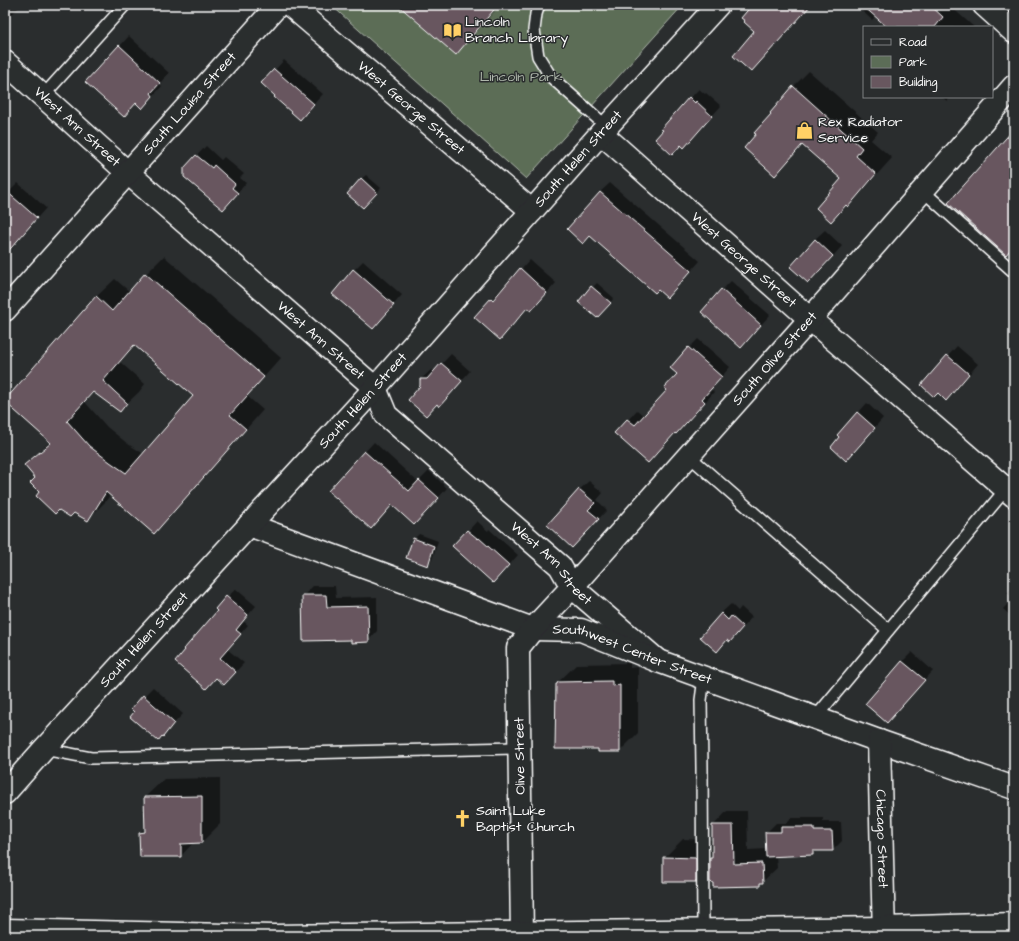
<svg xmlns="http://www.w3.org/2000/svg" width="1019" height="941" font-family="'Architects Daughter',sans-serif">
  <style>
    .green { fill: #5c6d57; stroke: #aeb6ab }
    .shadow { fill: #0007; fill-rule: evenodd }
    .building { fill: #68575f; stroke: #fff; fill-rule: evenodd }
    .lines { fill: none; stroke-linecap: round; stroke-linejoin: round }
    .lane-casing { stroke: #fff; stroke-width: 14 }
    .street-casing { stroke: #fff; stroke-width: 25 }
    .secondary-casing { stroke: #fff; stroke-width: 25 }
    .lane { stroke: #2a2d2e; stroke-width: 11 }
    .street { stroke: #2a2d2e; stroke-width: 22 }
    .secondary { stroke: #2a2d2e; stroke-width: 22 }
    .labels { text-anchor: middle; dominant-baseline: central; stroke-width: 3; stroke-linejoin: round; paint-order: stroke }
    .poi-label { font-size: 14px; fill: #fff; stroke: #2a2d2e; text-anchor: start }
    .park-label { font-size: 14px; fill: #aeb6ab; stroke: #2a2d2e }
    .street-label { font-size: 14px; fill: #fff; stroke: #2a2d2e }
  </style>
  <rect width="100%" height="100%" fill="#2a2d2e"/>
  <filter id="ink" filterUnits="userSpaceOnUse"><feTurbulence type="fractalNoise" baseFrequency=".025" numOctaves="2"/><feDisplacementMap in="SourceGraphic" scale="8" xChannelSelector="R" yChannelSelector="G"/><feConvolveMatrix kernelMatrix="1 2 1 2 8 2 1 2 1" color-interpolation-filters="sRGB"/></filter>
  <g filter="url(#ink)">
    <polygon class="green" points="331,5 683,5 526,179"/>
    <g class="shadow">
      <polygon points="5,5 21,5 8,18 5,15"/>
      <polygon points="400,5 500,5 474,35 456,54"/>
      <polygon points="867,5 949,5 974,27 889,27 876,16 872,20 862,11"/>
      <polygon points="129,36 169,73 159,84 162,86 151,98 136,102 87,82"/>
      <polygon points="284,60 323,94 300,119 277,96 263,83"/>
      <polygon points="809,71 878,132 871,140 892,158 864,189 848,205 847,205 831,220 842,179 803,144 775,174 793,87"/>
      <polygon points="699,89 705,94 706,93 721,106 693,137 681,144 690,98"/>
      <polygon points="942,97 951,97 947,101"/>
      <polygon points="206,146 221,160 224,157 244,174 240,178 246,183 232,200 185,168"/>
      <polygon points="366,175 381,188 368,203 361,179"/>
      <polygon points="18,183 46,208 14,244 15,245 5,257 5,196"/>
      <polygon points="610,183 700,261 676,288 591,235 568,229 600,192"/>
      <polygon points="825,230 842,246 818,273 815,239"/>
      <path d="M 164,256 L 281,358 L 247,396 L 263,410 L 172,514 L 154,532 L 110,495 L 106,501 L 88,519 L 41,492 L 36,478 L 25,465 L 51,441 L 96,297 L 115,279 L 130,292 L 146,274 ZM 135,345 L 195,396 L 144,454 L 128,444 L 107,427 L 85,402 L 94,392 L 120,410 L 139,392 L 145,384 L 120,362 Z"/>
      <polygon points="530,260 556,283 540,301 528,307 509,329 492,299 501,289 502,290"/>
      <polygon points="363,261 402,295 382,318 354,270"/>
      <polygon points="731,281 770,315 750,337 722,290"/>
      <polygon points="597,283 614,298 601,313 579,301"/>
      <polygon points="698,339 730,367 711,389 714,392 686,424 676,433 676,432 648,462 616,433 637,410 644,416 668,390 678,374 689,348"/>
      <polygon points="957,346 978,364 956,390 946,399 938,392 922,385"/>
      <polygon points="451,354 470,371 448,396 437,404 421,387 421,379 431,370 436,370"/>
      <polygon points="867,403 883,418 855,450 841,437 858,413"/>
      <polygon points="374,442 418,482 429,471 447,488 424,514 392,504 329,491"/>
      <polygon points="589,481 603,493 597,500 607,510 572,547 579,490"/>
      <polygon points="477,521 488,531 489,529 518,555 503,572 454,546"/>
      <polygon points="419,534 438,541 432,560 428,565 414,539"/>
      <polygon points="1014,585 1014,619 1003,609 1013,598 1007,593"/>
      <polygon points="313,586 335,586 336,598 377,597 377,631 368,641 352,639 303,596"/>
      <polygon points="236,589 256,606 243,621 248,625 227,649 244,663 224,684 216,677 218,611 227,597"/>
      <polygon points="731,604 738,611 741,607 752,617 730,641 728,639 717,651 721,613"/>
      <polygon points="912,652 933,671 887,722 866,703 903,661"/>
      <polygon points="630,663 630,668 638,667 638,733 620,751 599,751 599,748 556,684 577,664"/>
      <polygon points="153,687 183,714 163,735 135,712 144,696"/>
      <polygon points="1014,729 1014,739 1009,735"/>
      <polygon points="220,778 220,824 202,842 194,842 181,856 140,833 146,828 145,797 164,779"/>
      <polygon points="727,811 747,811 748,850 767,849 766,833 776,823 786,823 791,818 823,818 823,822 841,822 842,841 833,850 817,850 813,854 776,855 777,868 759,885 711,866 695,881 664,858 683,839 713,840 713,826"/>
    </g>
    <g class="building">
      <polygon points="398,5 498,5 456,55"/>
      <polygon points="752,5 811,5 751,72 733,56 754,31 744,22 745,21 741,18"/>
      <polygon points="862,5 930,5 943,17 935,27 887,27"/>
      <polygon points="119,45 160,83 151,93 153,96 142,109 136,103 124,117 85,82"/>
      <polygon points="274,69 314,104 300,120 274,97 275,96 261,83"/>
      <polygon points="793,86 862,148 856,156 876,174 848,207 846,205 831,222 816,208 841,179 802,145 775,176 744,148 756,134 754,133 771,114 770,113"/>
      <polygon points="689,97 695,103 696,101 712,116 684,148 681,145 672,155 655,139 663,130 661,129"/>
      <polygon points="1014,129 1014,245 1006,255 948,203"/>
      <polygon points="196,155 212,168 214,165 235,184 232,188 238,193 223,210 184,177 184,168"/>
      <polygon points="361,178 377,193 363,208 347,194"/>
      <polygon points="5,190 37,218 5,255"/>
      <polygon points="600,192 691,271 667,298 658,290 655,293 590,236 583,244 567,229"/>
      <polygon points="815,239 833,256 808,283 790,267"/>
      <polygon points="520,268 547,293 531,311 527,308 500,340 474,317 491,298 493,300"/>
      <polygon points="353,269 394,305 373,329 332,294"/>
      <path d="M 145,273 L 264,377 L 230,415 L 246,429 L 154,534 L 106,492 L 88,521 L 74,513 L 70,517 L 59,510 L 55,514 L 36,496 L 39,492 L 30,483 L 35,478 L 24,465 L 51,443 L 5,402 L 5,400 L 96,296 L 112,311 ZM 134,345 L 193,396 L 126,473 L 110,462 L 89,446 L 67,421 L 93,392 L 120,412 L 127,403 L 103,381 Z"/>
      <polygon points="591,286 611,303 597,318 578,302"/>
      <polygon points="721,289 761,325 741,348 701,312"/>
      <polygon points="688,347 722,377 702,399 705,402 676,434 675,433 648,463 614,433 627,419 635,425 667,390 664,388 677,374 670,368"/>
      <polygon points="947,355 969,374 946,401 938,393 934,397 921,385"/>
      <polygon points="441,363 462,381 439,407 437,404 426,416 408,400 420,386 420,379 427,379"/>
      <polygon points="857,412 875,428 846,461 831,447 839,437 837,435"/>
      <polygon points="364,451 409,491 419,480 439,498 414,525 392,505 371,529 328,491"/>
      <polygon points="579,489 595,503 588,510 599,519 572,548 547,525"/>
      <polygon points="467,530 478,539 479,538 509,565 493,583 452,546"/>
      <polygon points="413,538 434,546 428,566 406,558"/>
      <polygon points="302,595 326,595 327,607 368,606 369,642 351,643 351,640 303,641"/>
      <polygon points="226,596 248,615 236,630 241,634 220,658 236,672 224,685 216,678 206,689 175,662 185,650 184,649 217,611 215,609"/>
      <polygon points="721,613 728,620 731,616 743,627 730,642 727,640 717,652 700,637"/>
      <polygon points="902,661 925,680 887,723 865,704"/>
      <polygon points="612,681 612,686 620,685 620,752 598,752 598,749 555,749 556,684 557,684 558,682"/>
      <polygon points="143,695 174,723 163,737 162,736 158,741 130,717 134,712 131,709"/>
      <polygon points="202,796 202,843 181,844 181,857 140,857 139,833 145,832 144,797"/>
      <polygon points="712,825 733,825 734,864 762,863 763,883 760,883 760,886 713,887 713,883 710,882 710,858 712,858"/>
      <polygon points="781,827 814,827 814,831 832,831 833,851 813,851 813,855 766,857 765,832 781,832"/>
      <polygon points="663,857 696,858 696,882 663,882"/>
    </g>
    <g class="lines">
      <defs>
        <g id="lane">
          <polyline points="539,5 536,14 534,30 538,56 551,77 607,127"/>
          <polyline points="43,96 125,5"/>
          <polyline points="923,191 1014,272"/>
          <polyline points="689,456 888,630"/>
          <polyline points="815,718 1006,489"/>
          <polyline points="44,749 91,758 519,748"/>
          <polyline points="703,930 702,767 701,700 704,678"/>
        </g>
        <g id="street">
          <path id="s1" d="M 290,5 L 532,211"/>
          <path id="s2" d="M 5,62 L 127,172 L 375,388 L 386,415 L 560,566 L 572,587 L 658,661"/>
          <path id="s3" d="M 601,133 L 810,319 L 1014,496"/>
          <path id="s4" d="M 5,310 L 278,5"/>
          <path id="s5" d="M 249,525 L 533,629 L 581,630 L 658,661 L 879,741 L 1014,788"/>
          <path id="s6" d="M 879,741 L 884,936"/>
          <path id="s7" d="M 5,793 L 44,749 L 375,388 L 601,133 L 718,5"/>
          <path id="s8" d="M 522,936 L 518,648 L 533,629 L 572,587 L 826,301 L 1014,86"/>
        </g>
        <g id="secondary">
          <polyline points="984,5 1014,32"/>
          <polyline points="5,930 274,936 884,928 1014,924"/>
        </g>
      </defs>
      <use href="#lane" class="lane-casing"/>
      <use href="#street" class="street-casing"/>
      <use href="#secondary" class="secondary-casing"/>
      <use href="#lane" class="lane"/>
      <use href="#street" class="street"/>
      <use href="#secondary" class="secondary"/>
    </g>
  </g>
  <defs>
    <symbol id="library-bare" viewBox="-9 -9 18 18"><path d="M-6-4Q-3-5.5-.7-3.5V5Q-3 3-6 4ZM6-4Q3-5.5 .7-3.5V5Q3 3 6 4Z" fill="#ffd166" stroke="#2a2d2e" stroke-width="2.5" paint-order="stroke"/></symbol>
    <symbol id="shop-bare" viewBox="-9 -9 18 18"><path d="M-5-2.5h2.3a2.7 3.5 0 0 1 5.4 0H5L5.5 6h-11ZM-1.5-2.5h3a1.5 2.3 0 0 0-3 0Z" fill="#ffd166" stroke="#2a2d2e" stroke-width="2.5" paint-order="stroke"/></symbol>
    <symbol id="church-bare" viewBox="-9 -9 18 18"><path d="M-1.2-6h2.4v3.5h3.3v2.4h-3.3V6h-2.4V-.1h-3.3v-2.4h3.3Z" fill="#ffd166" stroke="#2a2d2e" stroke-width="2.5" paint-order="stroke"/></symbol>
  </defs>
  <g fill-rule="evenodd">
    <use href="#library-bare" x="440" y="18" width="25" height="25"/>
    <use href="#shop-bare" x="792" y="118" width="25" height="25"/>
    <use href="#church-bare" x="450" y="806" width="25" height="25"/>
  </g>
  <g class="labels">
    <g class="poi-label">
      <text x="465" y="22">Lincoln<tspan x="465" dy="16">Branch Library</tspan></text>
      <text x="818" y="122">Rex Radiator<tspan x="818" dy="16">Service</tspan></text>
      <text x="476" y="811">Saint Luke<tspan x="476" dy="16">Baptist Church</tspan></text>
    </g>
    <g class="park-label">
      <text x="521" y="77">Lincoln Park</text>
    </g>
    <g class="street-label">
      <text stroke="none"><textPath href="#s4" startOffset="277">South Louisa Street</textPath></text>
      <text stroke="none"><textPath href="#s1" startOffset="159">West George Street</textPath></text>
      <text stroke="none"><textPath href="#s2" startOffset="97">West Ann Street</textPath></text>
      <text stroke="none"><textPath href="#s7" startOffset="855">South Helen Street</textPath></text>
      <text stroke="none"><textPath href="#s3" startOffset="191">West George Street</textPath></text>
      <text stroke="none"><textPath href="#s2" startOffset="421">West Ann Street</textPath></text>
      <text stroke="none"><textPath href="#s8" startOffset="675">South Olive Street</textPath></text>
      <text stroke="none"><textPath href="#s7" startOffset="531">South Helen Street</textPath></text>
      <text stroke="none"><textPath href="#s2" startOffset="745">West Ann Street</textPath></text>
      <text stroke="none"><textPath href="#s7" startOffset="207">South Helen Street</textPath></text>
      <text stroke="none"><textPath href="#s5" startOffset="406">Southwest Center Street</textPath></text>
      <text transform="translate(520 756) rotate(-91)">Olive Street</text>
      <text stroke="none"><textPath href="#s6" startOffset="98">Chicago Street</textPath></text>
    </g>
  </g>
  <rect width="1019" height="941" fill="none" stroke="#2a2d2e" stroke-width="20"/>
  <rect x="10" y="10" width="999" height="921" fill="none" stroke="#fff" stroke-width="1.5" filter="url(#ink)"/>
  <rect x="863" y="26" width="130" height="72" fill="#2a2d2e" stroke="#7f8182"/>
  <rect x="871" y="39" width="20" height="6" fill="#2a2d2e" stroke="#7f8182"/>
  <text x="899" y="46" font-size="12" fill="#ffffff">Road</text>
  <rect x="871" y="56" width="20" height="12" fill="#5c6d57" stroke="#7f8182"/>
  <text x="899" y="66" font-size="12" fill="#ffffff">Park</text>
  <rect x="871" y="76" width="20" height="12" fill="#68575f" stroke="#7f8182"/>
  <text x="899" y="86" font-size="12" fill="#ffffff">Building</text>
</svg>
